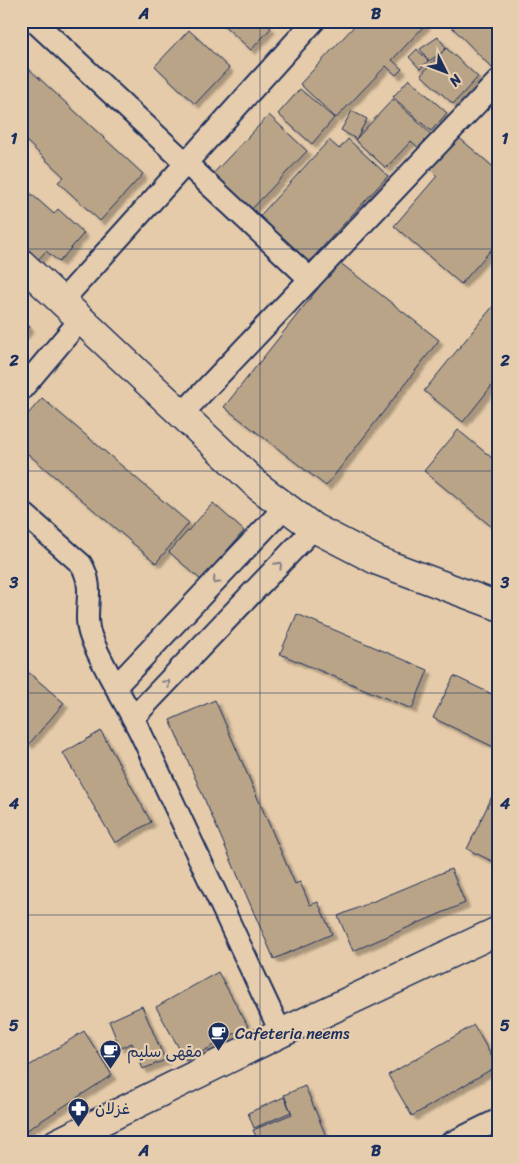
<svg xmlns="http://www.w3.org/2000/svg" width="519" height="1164" font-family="Sriracha,'Playpen Sans Arabic',sans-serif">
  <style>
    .building { fill: #b9a488; stroke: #1b2f5e; filter: url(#shadow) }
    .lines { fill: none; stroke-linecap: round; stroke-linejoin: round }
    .street-casing { stroke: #1b2f5e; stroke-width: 25 }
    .secondary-casing { stroke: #1b2f5e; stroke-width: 31 }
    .street { stroke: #e6cdae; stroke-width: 21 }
    .secondary { stroke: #e6cdae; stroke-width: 28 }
    .oneway { stroke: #807e86 }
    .grid { fill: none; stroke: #1b2f5e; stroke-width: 1; stroke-opacity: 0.55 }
    .labels { text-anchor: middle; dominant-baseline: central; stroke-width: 4.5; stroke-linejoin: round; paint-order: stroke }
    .poi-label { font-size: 16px; fill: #1b2f5e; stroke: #e6cdae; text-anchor: start }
    .neatline { fill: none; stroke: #1b2f5e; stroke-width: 2 }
    .grid-label { font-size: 16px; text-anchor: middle; font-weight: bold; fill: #1b2f5e }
  </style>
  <defs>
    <filter id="shadow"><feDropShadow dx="4.5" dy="4.5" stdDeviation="1" flood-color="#0004"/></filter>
  </defs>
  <rect width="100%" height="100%" fill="#e5cba9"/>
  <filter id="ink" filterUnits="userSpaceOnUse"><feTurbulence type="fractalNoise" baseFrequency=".02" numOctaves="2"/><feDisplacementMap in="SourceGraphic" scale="10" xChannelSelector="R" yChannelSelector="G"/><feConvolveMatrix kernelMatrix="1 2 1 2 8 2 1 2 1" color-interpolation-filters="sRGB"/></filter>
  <g filter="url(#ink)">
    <g class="building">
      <polygon points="219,21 263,21 271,28 251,50"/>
      <polygon points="359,21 423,21 426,24 392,60 402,69 396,75 386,66 336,118 300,84"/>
      <polygon points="446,21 498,21 498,66 494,70"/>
      <polygon points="189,30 229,68 195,104 155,66"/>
      <polygon points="438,37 447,49 429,61 420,49"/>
      <polygon points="446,48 478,77 453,104 421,75"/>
      <polygon points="417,49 428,61 420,69 409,57"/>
      <polygon points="21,62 27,68 21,75"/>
      <polygon points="29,69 143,174 100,221 58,182 64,177 21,136 21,78"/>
      <polygon points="409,79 447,113 431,131 393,97"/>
      <polygon points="300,89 334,118 312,144 278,114"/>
      <polygon points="393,99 432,135 419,148 411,141 386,168 355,140"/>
      <polygon points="352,111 367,119 356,139 341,130"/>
      <polygon points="269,115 307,151 245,216 207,180"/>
      <polygon points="457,136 498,171 498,242 461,284 394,226 437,176 429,168"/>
      <polygon points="348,139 388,176 306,265 256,220 329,140 339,149"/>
      <polygon points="21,185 54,214 58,209 84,233 59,262 46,251 35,263 21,251"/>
      <polygon points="339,262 439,340 326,486 224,407"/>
      <polygon points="498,300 498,378 463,422 424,391"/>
      <polygon points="21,319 30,327 21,337"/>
      <polygon points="42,398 189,523 156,563 21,448 21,422"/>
      <polygon points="458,430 498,463 498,532 424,471"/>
      <polygon points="213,503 244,531 201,580 169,552"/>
      <polygon points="297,614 428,670 412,709 280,654"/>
      <polygon points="21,666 64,703 29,744 21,738"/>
      <polygon points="454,676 498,697 498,749 433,718"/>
      <polygon points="215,700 295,884 300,882 310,905 318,902 332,934 274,959 170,720"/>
      <polygon points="101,731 151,822 115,843 63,753"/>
      <polygon points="498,784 498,864 467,849"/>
      <polygon points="451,869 465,903 353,951 338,916"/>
      <polygon points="218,972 248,1026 186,1061 156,1007"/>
      <polygon points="142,1006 165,1060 143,1069 132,1043 120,1048 109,1021"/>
      <polygon points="474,1025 497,1066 412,1116 388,1075"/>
      <polygon points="84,1031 112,1075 21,1134 21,1071"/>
      <polygon points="305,1086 329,1143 259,1143 253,1130 292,1114 284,1095"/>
      <polygon points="284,1097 291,1112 254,1128 248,1113"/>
    </g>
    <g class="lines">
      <defs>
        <g id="street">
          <polyline points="34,21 310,279"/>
          <polyline points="63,300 314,21"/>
          <polyline points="21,390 81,319"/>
          <polyline points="182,414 498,81"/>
          <path d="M 21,511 L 81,564 C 97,590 81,612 91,637 C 105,672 127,704 143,738 C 189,836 235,935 281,1033"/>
          <polyline points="116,686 285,507"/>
          <polyline points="133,718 314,528"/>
          <polyline points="451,1143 498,1120"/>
        </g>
        <g id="secondary">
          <polyline points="21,263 259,487 314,528 378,561 498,606"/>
          <polyline points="57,1143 281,1033 498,931"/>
        </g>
      </defs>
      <use href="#street" class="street-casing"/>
      <use href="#secondary" class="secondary-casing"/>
      <use href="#street" class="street"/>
      <use href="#secondary" class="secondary"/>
    </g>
    <defs><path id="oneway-chevron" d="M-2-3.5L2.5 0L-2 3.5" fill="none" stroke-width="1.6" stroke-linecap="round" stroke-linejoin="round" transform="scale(1.25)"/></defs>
    <g class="oneway">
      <use href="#oneway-chevron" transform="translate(279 565) rotate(-46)"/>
      <use href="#oneway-chevron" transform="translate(216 581) rotate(133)"/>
      <use href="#oneway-chevron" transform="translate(167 683) rotate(-46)"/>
    </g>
  </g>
  <path class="grid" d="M 260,21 L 260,1143M 21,249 L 498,249M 21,471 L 498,471M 21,693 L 498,693M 21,915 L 498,915"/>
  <defs>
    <symbol id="cafe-pin" viewBox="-11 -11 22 30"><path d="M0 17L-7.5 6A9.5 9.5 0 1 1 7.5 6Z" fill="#1b2f5e" stroke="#e6cdae"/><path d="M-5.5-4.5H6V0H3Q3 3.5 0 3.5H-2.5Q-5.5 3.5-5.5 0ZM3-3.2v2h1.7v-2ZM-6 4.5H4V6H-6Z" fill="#fff"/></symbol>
    <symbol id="pharmacy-pin" viewBox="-11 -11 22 30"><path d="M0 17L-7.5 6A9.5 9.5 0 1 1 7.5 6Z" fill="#1b2f5e" stroke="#e6cdae"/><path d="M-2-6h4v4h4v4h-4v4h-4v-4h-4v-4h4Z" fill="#fff"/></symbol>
  </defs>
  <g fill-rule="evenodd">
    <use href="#cafe-pin" x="206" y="1020" width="25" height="34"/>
    <use href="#cafe-pin" x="98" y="1038" width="25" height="34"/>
    <use href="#pharmacy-pin" x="66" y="1096" width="25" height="34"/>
  </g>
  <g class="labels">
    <g class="poi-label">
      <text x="235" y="1033">Cafeteria neems</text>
      <text x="127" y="1051">مقهى سليم</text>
      <text x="95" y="1108">غزلان</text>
    </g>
  </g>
  <rect width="519" height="1164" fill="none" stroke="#e6cdae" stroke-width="55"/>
  <g transform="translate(446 72) rotate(132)" stroke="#e6cdae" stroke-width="4" paint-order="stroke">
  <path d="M0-4L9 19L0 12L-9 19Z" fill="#1b2f5e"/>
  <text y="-8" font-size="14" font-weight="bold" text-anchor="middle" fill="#1b2f5e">N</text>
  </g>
  <rect x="28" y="28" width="464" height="1108" class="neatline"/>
  <g class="grid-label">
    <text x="144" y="19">A</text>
    <text x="376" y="19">B</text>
    <text x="14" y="144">1</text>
    <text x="505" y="144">1</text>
    <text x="14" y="366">2</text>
    <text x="505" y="366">2</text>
    <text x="14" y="588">3</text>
    <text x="505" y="588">3</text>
    <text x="14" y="809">4</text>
    <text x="505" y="809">4</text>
    <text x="14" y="1031">5</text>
    <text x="505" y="1031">5</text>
    <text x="144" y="1156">A</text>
    <text x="376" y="1156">B</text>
  </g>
</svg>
